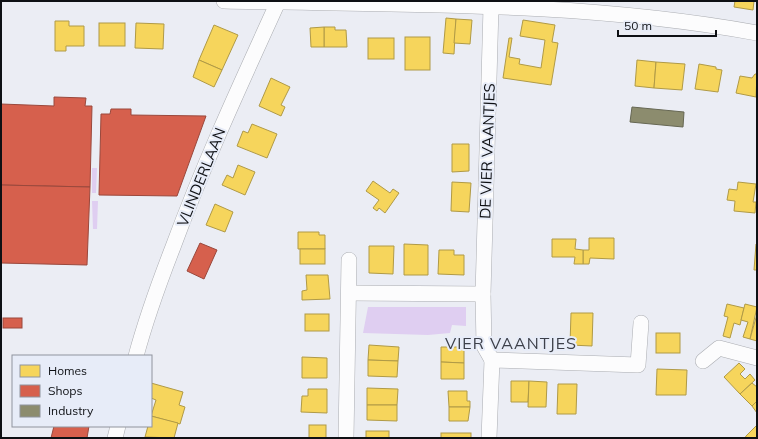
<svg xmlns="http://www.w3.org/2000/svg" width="758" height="439" font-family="Mulish,sans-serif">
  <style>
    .green { fill: #dfcef1 }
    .homes { fill: #f6d55c; stroke: #b09a46 }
    .shops { fill: #d6604d; stroke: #9a483c }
    .industry { fill: #8c8c6e; stroke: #666753 }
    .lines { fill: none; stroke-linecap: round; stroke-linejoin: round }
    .street-casing { stroke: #aaacb1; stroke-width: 16 }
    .street { stroke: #fcfcfd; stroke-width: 15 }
    .labels { text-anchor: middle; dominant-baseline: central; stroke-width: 4; stroke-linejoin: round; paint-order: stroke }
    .street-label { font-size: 15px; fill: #0e1014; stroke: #e7ecf8 }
    .neighbourhood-label { font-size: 16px; letter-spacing: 1px; fill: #3d404a; stroke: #e7ecf8 }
  </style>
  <rect width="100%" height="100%" fill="#ebedf4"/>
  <g class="green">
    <polygon points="92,168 97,168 96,193 92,193"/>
    <polygon points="92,201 98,201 97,229 93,229"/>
    <polygon points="368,307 466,307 466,326 452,325 450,333 428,335 363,333"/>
  </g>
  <g class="homes">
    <polygon points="735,1 754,1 753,10 734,7"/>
    <polygon points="446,18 456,19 454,54 443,53"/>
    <polygon points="456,19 472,20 470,44 454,43"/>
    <polygon points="523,20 555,25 552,42 558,43 551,85 503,78 509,38 512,38 509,57 520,59 519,64 541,68 545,40 520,36"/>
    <polygon points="55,21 69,21 69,26 84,26 84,46 66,46 66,51 55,51"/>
    <rect x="99" y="23" width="26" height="23"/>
    <polygon points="136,23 164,24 163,49 135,48"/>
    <polygon points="214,25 238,35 222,70 199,60"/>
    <polygon points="324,27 335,27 335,30 346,30 347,47 324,47"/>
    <polygon points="324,27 324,47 311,47 310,28"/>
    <rect x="405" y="37" width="25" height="33"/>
    <rect x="368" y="38" width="26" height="21"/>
    <polygon points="199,60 222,70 214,87 193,77"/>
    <polygon points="637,60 656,62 654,88 635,86"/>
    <polygon points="656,62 685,64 682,90 654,88"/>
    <polygon points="699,64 716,67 716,69 722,70 718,92 695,89"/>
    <polygon points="755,74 757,74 756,97 736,93 740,76 752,78"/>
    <polygon points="271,78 290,87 281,105 285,107 281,116 259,106"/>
    <polygon points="252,124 277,134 267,158 237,146 243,131 248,133"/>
    <polygon points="452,144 469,144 469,171 452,172"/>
    <polygon points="238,165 255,172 245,195 222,185 227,175 233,178"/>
    <polygon points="373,181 390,193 393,189 399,193 385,213 379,208 377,211 373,208 379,200 366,191"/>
    <polygon points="452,182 471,183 469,212 451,211"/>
    <polygon points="738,182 756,184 753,202 756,202 755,213 734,211 735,201 727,200 729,189 737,190"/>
    <polygon points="215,204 233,212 225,232 206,225"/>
    <polygon points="298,232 319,232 319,235 325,235 325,249 298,249"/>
    <polygon points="589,238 614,238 614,259 590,258 589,264 583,264 583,250 589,250"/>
    <polygon points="552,239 576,239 575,249 583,250 583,264 574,264 575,257 552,257"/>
    <polygon points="404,244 428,245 428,275 404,275"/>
    <polygon points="756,244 757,245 757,270 754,270"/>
    <polygon points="369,246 394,246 393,274 369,273"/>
    <rect x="300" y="249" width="25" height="15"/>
    <polygon points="439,250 454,250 454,255 464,255 464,275 438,274"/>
    <polygon points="306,275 328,275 330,299 302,300 302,291 307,290"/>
    <polygon points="727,304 744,308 740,325 734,323 730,338 723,336 728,317 724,316"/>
    <polygon points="745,304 757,307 750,339 743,337 748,322 741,320"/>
    <polygon points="571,313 593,313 592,346 570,345"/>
    <rect x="305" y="314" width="24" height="17"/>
    <polygon points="757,314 757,341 750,339"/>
    <rect x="656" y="333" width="24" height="20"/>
    <polygon points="369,345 399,347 398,361 368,360"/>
    <polygon points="441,347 464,347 464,363 441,362"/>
    <polygon points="302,357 327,358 327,378 302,378"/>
    <polygon points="368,360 398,361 397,377 368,376"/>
    <polygon points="441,362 464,363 464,379 441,379"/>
    <polygon points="739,363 745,369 740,374 745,379 750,374 755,380 740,394 724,377"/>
    <polygon points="657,369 687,370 686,395 656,395"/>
    <polygon points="511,381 529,381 528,402 511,402"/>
    <polygon points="529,381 547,382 546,407 528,407"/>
    <polygon points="151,383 183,392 179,405 185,407 180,424 151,416 156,400 151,398"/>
    <polygon points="752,383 757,387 757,401 752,406 740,394"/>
    <polygon points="558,384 577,384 576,414 557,414"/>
    <polygon points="367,388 398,389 397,405 367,405"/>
    <polygon points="308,389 327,389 327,413 301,412 302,396 308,396"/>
    <polygon points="448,391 467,391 467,401 470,401 470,407 449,407"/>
    <polygon points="757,401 757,413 752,406"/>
    <polygon points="367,405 397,405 397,421 367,420"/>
    <polygon points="449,407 470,407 468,421 449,421"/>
    <polygon points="151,416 178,423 174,438 145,437 148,426 151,426"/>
    <rect x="309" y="425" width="17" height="13"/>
    <polygon points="757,425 757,438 745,438 746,436"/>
    <rect x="366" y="431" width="23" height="7"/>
    <rect x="441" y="433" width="30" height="5"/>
  </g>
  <g class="shops">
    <polygon points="54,97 86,98 85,106 92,106 90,187 1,185 1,104 54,106"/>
    <polygon points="111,109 131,109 131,115 206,116 177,196 99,195 101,114 110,114"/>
    <polygon points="1,185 90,187 87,265 1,263"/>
    <polygon points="200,243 217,250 204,279 187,271"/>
    <rect x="3" y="318" width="19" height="10"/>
    <polygon points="54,426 89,426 87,438 51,438"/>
  </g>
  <polygon class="industry" points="632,107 684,112 683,127 630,122"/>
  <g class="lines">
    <defs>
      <g id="street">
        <path d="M 224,1 C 402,5 582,1 757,33"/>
        <polyline points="491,7 483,294 484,346 492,360"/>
        <polyline points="349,293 483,294"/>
        <path d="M 136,356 C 146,319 159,283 173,247 C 204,163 241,83 278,2"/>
        <polyline points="703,361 719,348 757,358"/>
        <polyline points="115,438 118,426"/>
        <polyline points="346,438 349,260"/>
        <polyline points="489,438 492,360 638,365 641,323"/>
      </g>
    </defs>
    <use href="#street" class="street-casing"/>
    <use href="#street" class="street"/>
  </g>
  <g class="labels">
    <g class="street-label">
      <text transform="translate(487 151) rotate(-88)">DE VIER VAANTJES</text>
      <text transform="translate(201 177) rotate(-68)">VLINDERLAAN</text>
    </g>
    <g class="neighbourhood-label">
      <text x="511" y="343">VIER VAANTJES</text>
    </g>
  </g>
  <rect width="758" height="439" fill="none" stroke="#0e1014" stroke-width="4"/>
  <rect x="12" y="355" width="140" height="72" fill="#e7ecf8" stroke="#90949d"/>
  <rect x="20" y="365" width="20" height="12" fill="#f6d55c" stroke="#90949d"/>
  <text x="48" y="375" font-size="12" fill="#0e1014">Homes</text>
  <rect x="20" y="385" width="20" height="12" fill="#d6604d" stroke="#90949d"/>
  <text x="48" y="395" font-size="12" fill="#0e1014">Shops</text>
  <rect x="20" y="405" width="20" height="12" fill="#8c8c6e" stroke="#90949d"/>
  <text x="48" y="415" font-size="12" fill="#0e1014">Industry</text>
  <path d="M618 30v6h98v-6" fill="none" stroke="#0e1014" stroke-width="2"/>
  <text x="624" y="30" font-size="12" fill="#0e1014" stroke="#e7ecf8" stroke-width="3" paint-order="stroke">50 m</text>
</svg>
